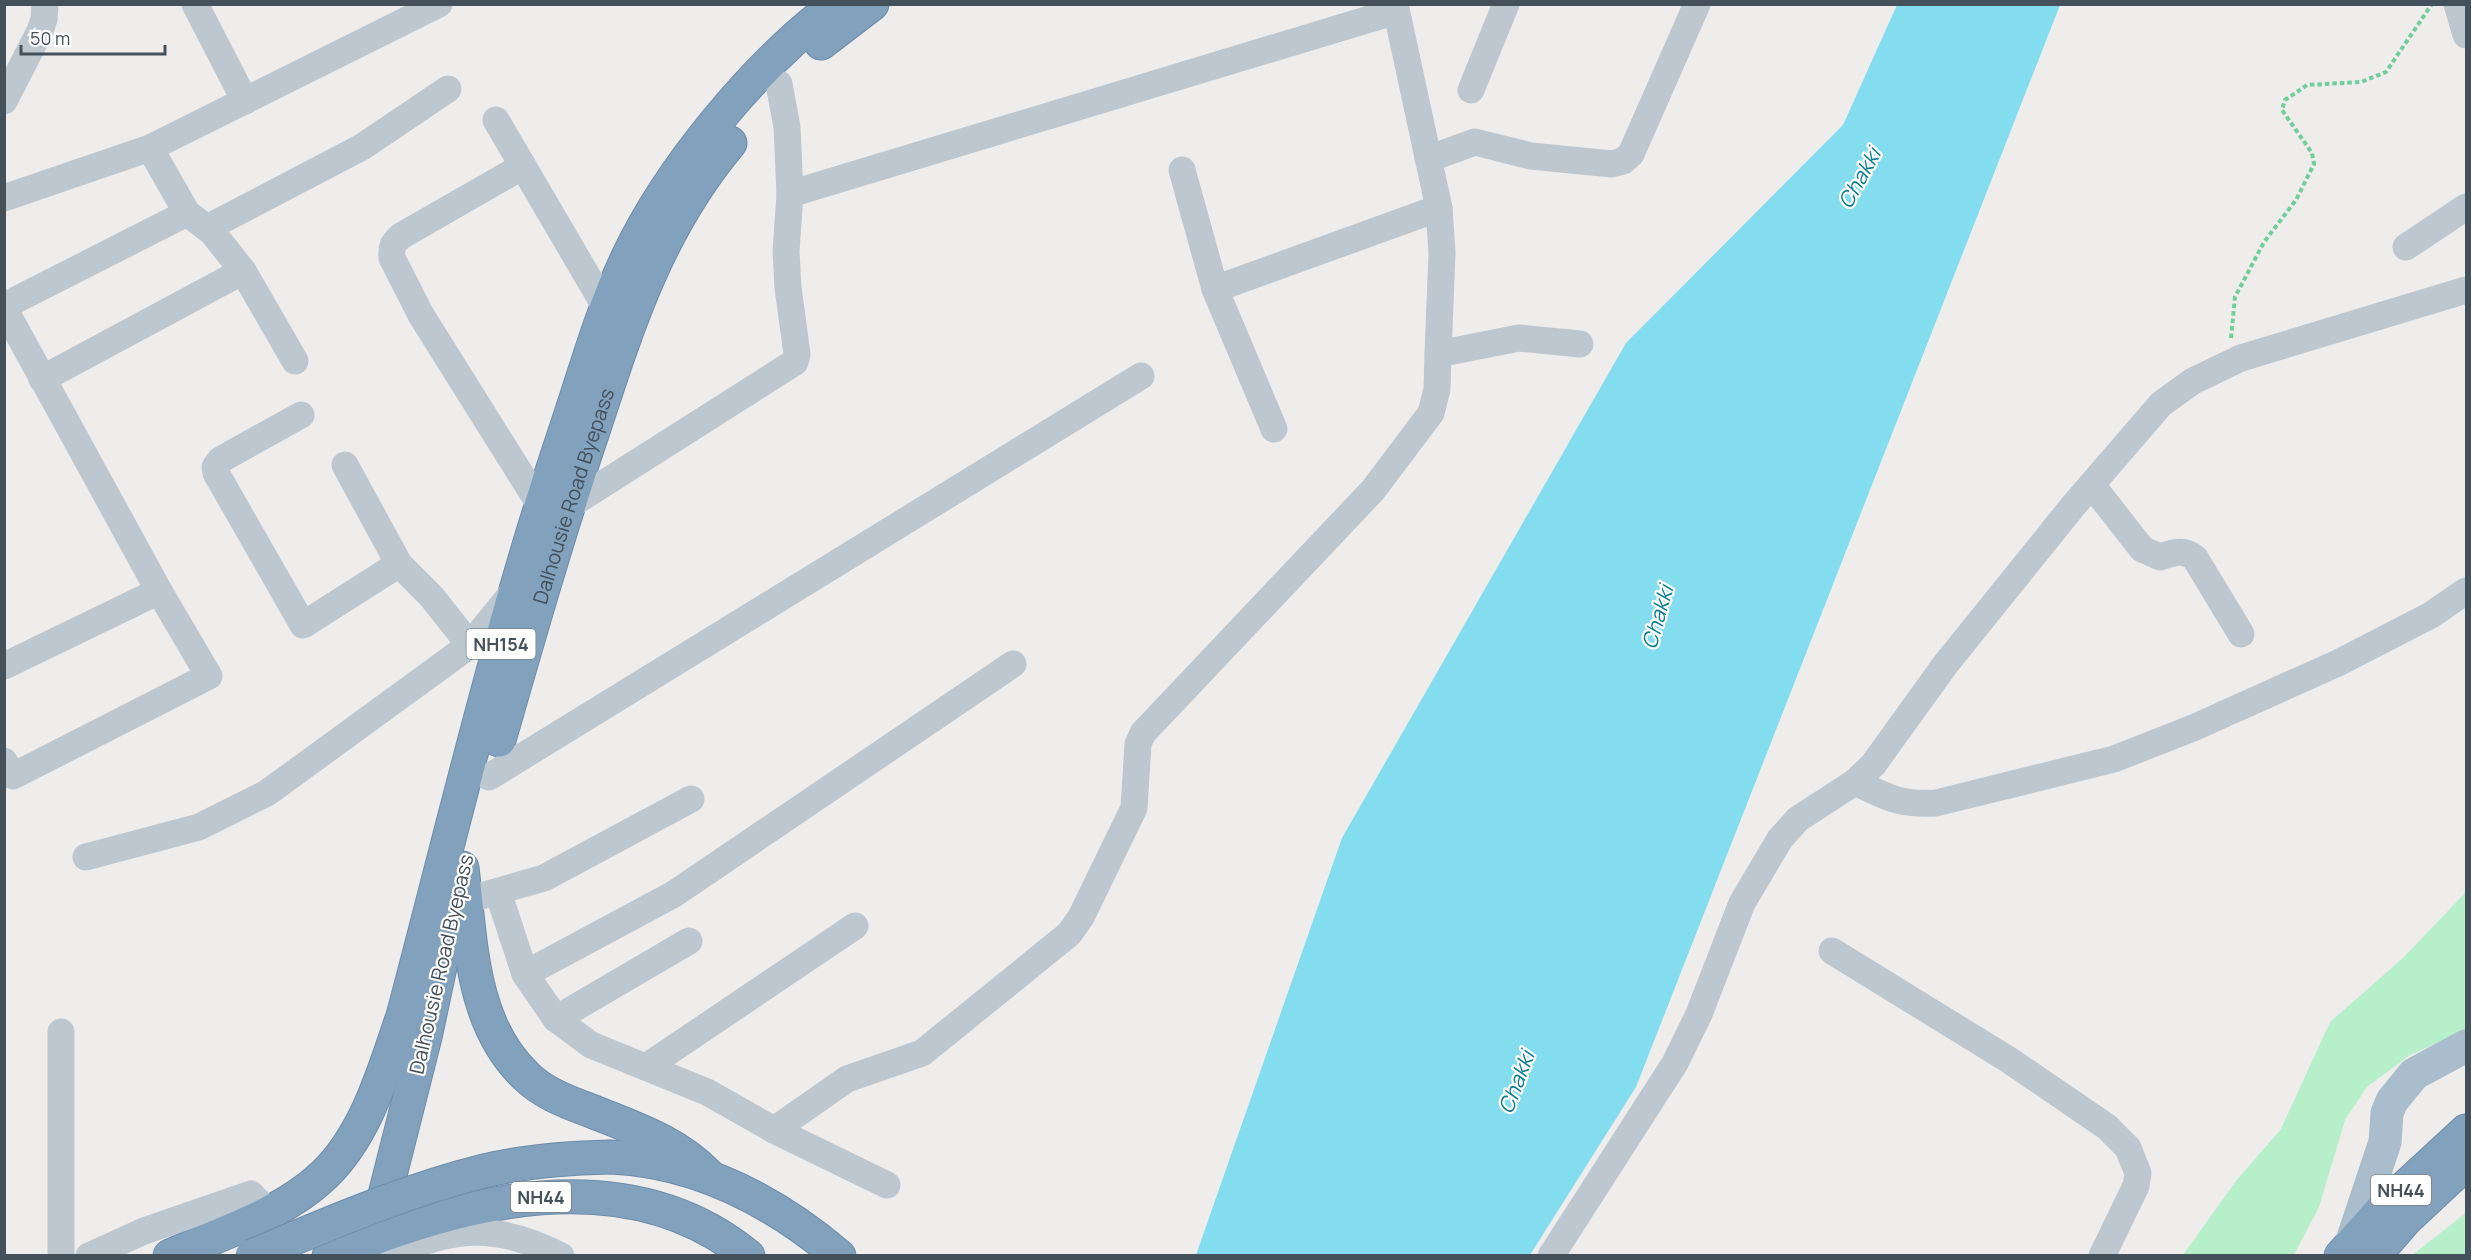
<svg xmlns="http://www.w3.org/2000/svg" width="2471" height="1260" font-family="Manrope,sans-serif">
  <style>
    .green { fill: #b7efca }
    .water { fill: #83ddee }
    .lines { fill: none; stroke-linecap: round; stroke-linejoin: round }
    .highway-casing { stroke: #6d8ca9; stroke-width: 35 }
    .path { stroke: #6fce9a; stroke-width: 4; stroke-dasharray: 4.5 3; stroke-linecap: butt }
    .minor { stroke: #bcc7cf; stroke-width: 27 }
    .major { stroke: #aabdcc; stroke-width: 33 }
    .highway { stroke: #81a1bd; stroke-width: 33 }
    .highway-bridge-casing { stroke: #6d8ca9; stroke-width: 35; stroke-linecap: butt }
    .highway-bridge { stroke: #81a1bd; stroke-width: 33 }
    .labels { text-anchor: middle; dominant-baseline: central; stroke-width: 4.5; stroke-linejoin: round; paint-order: stroke }
    .shield { fill: #fff; stroke: #7c848c; stroke-width: 1.5 }
    .shield-label { font-size: 18px; font-weight: bold; fill: #44505a }
    .street-label { font-size: 20px; fill: #44505a; stroke: #fff }
    .water-label { font-size: 21px; font-style: italic; fill: #097c92; stroke: #fff }
  </style>
  <rect width="100%" height="100%" fill="#efecec"/>
  <g class="green">
    <polygon points="2466,892 2466,1030 2410,1055 2367,1087 2345,1120 2319,1207 2294,1255 2182,1256 2236,1181 2281,1129 2330,1022 2403,958"/>
    <polygon points="2466,1213 2466,1255 2412,1255"/>
  </g>
  <polygon class="water" points="1897,5 2060,5 1636,1087 1530,1255 1196,1255 1342,838 1626,343 1843,125"/>
  <g class="lines">
    <defs>
      <g id="highway">
        <polyline points="821,43 872,4"/>
        <path id="s1" d="M 499,740 C 529,635 559,531 594,428 C 628,324 658,229 730,143"/>
        <path d="M 462,868 C 471,939 470,1023 526,1076 C 544,1094 570,1103 594,1112 C 636,1129 676,1142 708,1175"/>
        <path d="M 611,1157 C 697,1161 774,1201 839,1256"/>
        <polyline points="374,1238 425,1037 450,920"/>
        <path d="M 170,1256 C 222,1233 282,1215 324,1175 C 367,1134 384,1070 403,1016 C 455,820 501,622 566,429 C 585,373 601,314 627,259 C 669,169 757,63 837,4"/>
        <path d="M 329,1256 C 459,1201 626,1156 748,1256"/>
        <polyline points="2341,1256 2388,1203 2466,1131"/>
        <polyline points="2374,1256 2405,1220 2466,1163"/>
      </g>
    </defs>
    <use href="#highway" class="highway-casing"/>
    <polyline class="path" points="2231,338 2235,297 2264,242 2296,200 2314,164 2312,153 2282,110 2285,100 2307,85 2361,82 2386,72 2432,4"/>
    <g class="minor">
      <polyline points="195,4 245,101"/>
      <polyline points="2457,4 2466,35"/>
      <polyline points="1471,90 1506,4"/>
      <polyline points="4,101 40,31 44,19 45,4"/>
      <polyline points="496,120 606,308"/>
      <polyline points="150,148 187,213 212,232 243,271 295,361"/>
      <polyline points="1428,159 1475,142 1531,156 1612,164 1623,161 1631,154 1697,4"/>
      <path d="M 523,166 L 401,236 C 393,243 391,247 392,258 L 421,315 L 540,505"/>
      <polyline points="1182,170 1215,289"/>
      <polyline points="790,194 1396,11"/>
      <polyline points="4,198 150,148 439,4"/>
      <polyline points="207,228 362,147 448,89"/>
      <polyline points="2406,247 2466,207"/>
      <polyline points="4,306 187,213"/>
      <polyline points="4,308 159,591 209,676 13,776 4,761"/>
      <polyline points="1438,354 1519,338 1580,344"/>
      <polyline points="42,379 243,271"/>
      <polyline points="301,415 220,460 215,467 216,473 303,625 399,564"/>
      <polyline points="1274,429 1215,289 1439,208"/>
      <polyline points="345,465 399,564 431,596 470,645"/>
      <path d="M 2092,485 L 2142,549 L 2160,557 C 2173,553 2183,548 2195,558 L 2241,634"/>
      <polyline points="567,507 795,362 797,354 788,288 786,251 790,194 787,127 779,84"/>
      <polyline points="4,666 159,591"/>
      <polyline points="489,777 1141,376"/>
      <path d="M 1855,782 C 1887,797 1899,805 1936,803 L 2114,759 L 2193,728 L 2338,663 L 2431,615 L 2466,591"/>
      <polyline points="86,857 199,827 267,793 470,645 513,592"/>
      <polyline points="498,892 525,974 556,1019 591,1045 707,1092 774,1130 887,1185"/>
      <polyline points="481,896 544,878 691,799"/>
      <polyline points="1832,951 2009,1060 2107,1127 2128,1148 2138,1173 2136,1186 2102,1256"/>
      <polyline points="525,974 674,894 1013,664"/>
      <polyline points="556,1019 689,941"/>
      <polyline points="646,1067 855,926"/>
      <polyline points="774,1130 847,1079 922,1053 1069,934 1081,917 1134,808 1138,744 1143,733 1373,490 1431,413 1437,389 1438,354 1442,253 1439,208 1395,4"/>
      <polyline points="61,1256 61,1032"/>
      <polyline points="89,1256 144,1231 251,1194 269,1213"/>
      <path d="M 388,1256 C 453,1226 497,1223 561,1256"/>
      <polyline points="1551,1256 1675,1063 1699,1014 1742,903 1780,839 1798,819 1855,782 1873,765 1945,665 2073,506 2161,404 2193,381 2241,358 2466,290"/>
    </g>
    <polyline class="major" points="2351,1244 2385,1142 2387,1113 2392,1101 2414,1074 2466,1046"/>
    <use href="#highway" class="highway"/>
    <defs>
      <path id="highway-bridge" d="M 252,1256 C 328,1224 404,1191 484,1171 C 525,1161 568,1158 611,1157"/>
    </defs>
    <use href="#highway-bridge" class="highway-bridge-casing"/>
    <use href="#highway-bridge" class="highway-bridge"/>
  </g>
  <g class="labels">
    <g class="shield">
      <rect x="466.5" y="629" width="69" height="30" rx="4.5"/>
      <rect x="2371" y="1175" width="60" height="30" rx="4.5"/>
      <rect x="511" y="1182" width="60" height="30" rx="4.5"/>
    </g>
    <g class="shield-label">
      <text x="501" y="644">NH154</text>
      <text x="2401" y="1190">NH44</text>
      <text x="541" y="1197">NH44</text>
    </g>
    <g class="street-label">
      <text stroke="none"><textPath href="#s1" startOffset="255">Dalhousie Road Byepass</textPath></text>
      <text transform="translate(441 964) rotate(-77)">Dalhousie Road Byepass</text>
    </g>
    <g class="water-label">
      <text transform="translate(1859 178) rotate(-61)">Chakki</text>
      <text transform="translate(1657 617) rotate(-74)">Chakki</text>
      <text transform="translate(1516 1082) rotate(-69)">Chakki</text>
    </g>
  </g>
  <rect width="2471" height="1260" fill="none" stroke="#44505a" stroke-width="12"/>
  <path d="M21 45v9h144v-9" fill="none" stroke="#44505a" stroke-width="3"/>
  <text x="30" y="45" font-size="18" fill="#44505a" stroke="#ffffff" stroke-width="4.5" paint-order="stroke">50 m</text>
</svg>
